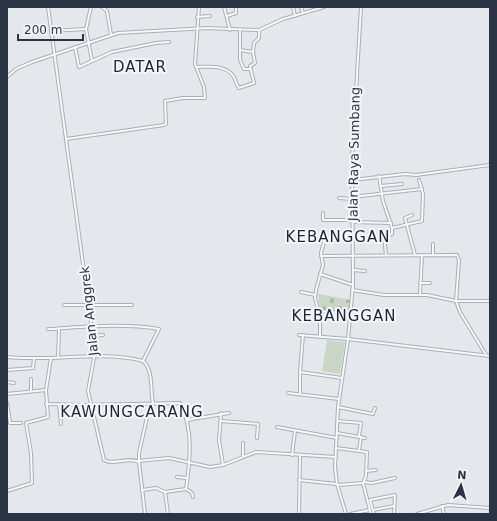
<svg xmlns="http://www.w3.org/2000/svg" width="497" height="521" font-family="'DejaVu Sans',sans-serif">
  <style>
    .cemetery { fill: url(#cemetery-stones) }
    .garden { fill: #c9d6c5 }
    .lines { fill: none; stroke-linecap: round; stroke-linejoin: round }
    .minor-casing { stroke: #a9aeb7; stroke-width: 4 }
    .tertiary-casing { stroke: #a9aeb7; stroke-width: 4 }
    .minor { stroke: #f7f8fa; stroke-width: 2 }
    .tertiary { stroke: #f7f8fa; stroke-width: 2 }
    .labels { text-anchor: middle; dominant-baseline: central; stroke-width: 4; stroke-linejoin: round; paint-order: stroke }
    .street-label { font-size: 13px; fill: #2b3445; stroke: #f4f6f9 }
    .quarter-label { font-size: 15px; letter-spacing: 1px; fill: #1d2536; stroke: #f4f6f9 }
  </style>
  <defs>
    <pattern id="cemetery-stones" width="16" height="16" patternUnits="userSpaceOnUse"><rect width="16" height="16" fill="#c9d6c5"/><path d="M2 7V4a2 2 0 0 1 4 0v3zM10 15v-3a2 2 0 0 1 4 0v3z" fill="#adb8ab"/></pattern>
  </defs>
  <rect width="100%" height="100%" fill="#e4e7ec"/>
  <polygon class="cemetery" points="318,294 351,300 349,313 320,310"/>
  <polygon class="garden" points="327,340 345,342 340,374 322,371"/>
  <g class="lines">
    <defs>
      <g id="minor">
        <path d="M 48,7 L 95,352 L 88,391 L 104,460 C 114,466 128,456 139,462 L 145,514"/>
        <polyline points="91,7 86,29 92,61"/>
        <polyline points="102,7 107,11 111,35"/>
        <polyline points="224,7 230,30"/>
        <polyline points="293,7 295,16"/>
        <polyline points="301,7 303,13"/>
        <polyline points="227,16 236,13 236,7"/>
        <polyline points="197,17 210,16"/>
        <polyline points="51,31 86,29"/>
        <polyline points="240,31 240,60 244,69 251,69"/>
        <polyline points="75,47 79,67 112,52 156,43 169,42"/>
        <polyline points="240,50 253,52 254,43 259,38 259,31"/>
        <path d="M 196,67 C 209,67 226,64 234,77 C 236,81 236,85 239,88 L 254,83 L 250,66 L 255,63 L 253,52"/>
        <polyline points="7,77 16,69 32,62 118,33 207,28 259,30 283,19 324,7"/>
        <polyline points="66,139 164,125 166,124 165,101 183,98 205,98 204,87 195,64 199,7"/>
        <polyline points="379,176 383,201 392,228 392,234 384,236 386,255"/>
        <polyline points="352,180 405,174 416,175 490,165"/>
        <polyline points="381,186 402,184"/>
        <polyline points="352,197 422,189"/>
        <polyline points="339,198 352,199"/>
        <polyline points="323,213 323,220 352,220"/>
        <polyline points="412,215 405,218 415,255"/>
        <polyline points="352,222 391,223"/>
        <polyline points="392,228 422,221 423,194 419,180"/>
        <polyline points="433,255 433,244"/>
        <polyline points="321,256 457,255 459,260 456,301 460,312 486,355"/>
        <polyline points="353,270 365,271"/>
        <polyline points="320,274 353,285"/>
        <polyline points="420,283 430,283"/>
        <polyline points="352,290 384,295 427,295 456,301 490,301"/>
        <polyline points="301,292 315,295"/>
        <polyline points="420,295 422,255"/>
        <polyline points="64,305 132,305"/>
        <polyline points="320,311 350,314"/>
        <path d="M 48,329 C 85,327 123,323 159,329 L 143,361"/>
        <polyline points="299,335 348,339"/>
        <polyline points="93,336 103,335"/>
        <polyline points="320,336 320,316 315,298 316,290 323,265 321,253 325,238"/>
        <path d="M 7,357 C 49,362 104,350 143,361 C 154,371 150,390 153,403"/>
        <polyline points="58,358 59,329"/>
        <polyline points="7,370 33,368 34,358"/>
        <polyline points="300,372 342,378"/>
        <polyline points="31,379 31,391"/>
        <polyline points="7,382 14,383"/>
        <polyline points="288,393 339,399"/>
        <polyline points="7,394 46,390"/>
        <polyline points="300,394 300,372 303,335"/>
        <polyline points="7,403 10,423 21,423"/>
        <path d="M 46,404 L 83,405 L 180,403 C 194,429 190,461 186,489 L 165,492 L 156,488 L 142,490"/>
        <polyline points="59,404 61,424"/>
        <polyline points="338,407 373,414 375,408"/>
        <polyline points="221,413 219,440 223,465"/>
        <polyline points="187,420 229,413"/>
        <polyline points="221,421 258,424 257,438"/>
        <polyline points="338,421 361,423 359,436"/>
        <polyline points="277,427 337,438"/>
        <polyline points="337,433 365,438"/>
        <polyline points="336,448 367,452 366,476 363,483 338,485"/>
        <polyline points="359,450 361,437"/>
        <polyline points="292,455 295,431"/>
        <polyline points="243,457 243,443"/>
        <polyline points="138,461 169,458 210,467 223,465 256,452 336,457"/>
        <polyline points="139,461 139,453 150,404"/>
        <polyline points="366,471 376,470"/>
        <polyline points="177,477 187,478"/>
        <polyline points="299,480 337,484"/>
        <polyline points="364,482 372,483 395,478"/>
        <polyline points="363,483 371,514"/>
        <polyline points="186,489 192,493 193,497"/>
        <polyline points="7,491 32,483 31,453 26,423 48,417 46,390 51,358"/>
        <polyline points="165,492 168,514"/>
        <polyline points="442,506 444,514"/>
        <polyline points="373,510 394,506"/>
        <polyline points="299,514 300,455"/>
        <polyline points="350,514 370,510"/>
        <polyline points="374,514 370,500 395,495 394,514"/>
        <polyline points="417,514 448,505 490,508"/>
      </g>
      <g id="tertiary">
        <polyline points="348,339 490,356"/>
        <polyline points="346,514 337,484 335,467 338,407 348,339 353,285 352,159 361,7"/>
      </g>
    </defs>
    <use href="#minor" class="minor-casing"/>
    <use href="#tertiary" class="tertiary-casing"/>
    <use href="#minor" class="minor"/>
    <use href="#tertiary" class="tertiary"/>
  </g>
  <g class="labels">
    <g class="street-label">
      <text transform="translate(354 154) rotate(-89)">Jalan Raya Sumbang</text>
      <text transform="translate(89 311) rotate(-96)">Jalan Anggrek</text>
    </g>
    <g class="quarter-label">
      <text x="140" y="67">DATAR</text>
      <text x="338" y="237">KEBANGGAN</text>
      <text x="344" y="316">KEBANGGAN</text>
      <text x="132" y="412">KAWUNGCARANG</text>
    </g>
  </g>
  <rect width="497" height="521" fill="none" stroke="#2b3445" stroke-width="16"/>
  <g transform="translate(461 485) rotate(5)" stroke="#f4f6f9" stroke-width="3" paint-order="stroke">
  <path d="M0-3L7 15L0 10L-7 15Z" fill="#2b3445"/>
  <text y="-6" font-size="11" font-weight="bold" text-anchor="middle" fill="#2b3445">N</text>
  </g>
  <path d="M18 34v6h65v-6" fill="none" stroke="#2b3445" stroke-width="2"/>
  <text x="24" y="34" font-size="12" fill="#2b3445" stroke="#f4f6f9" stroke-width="3" paint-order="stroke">200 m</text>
</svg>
